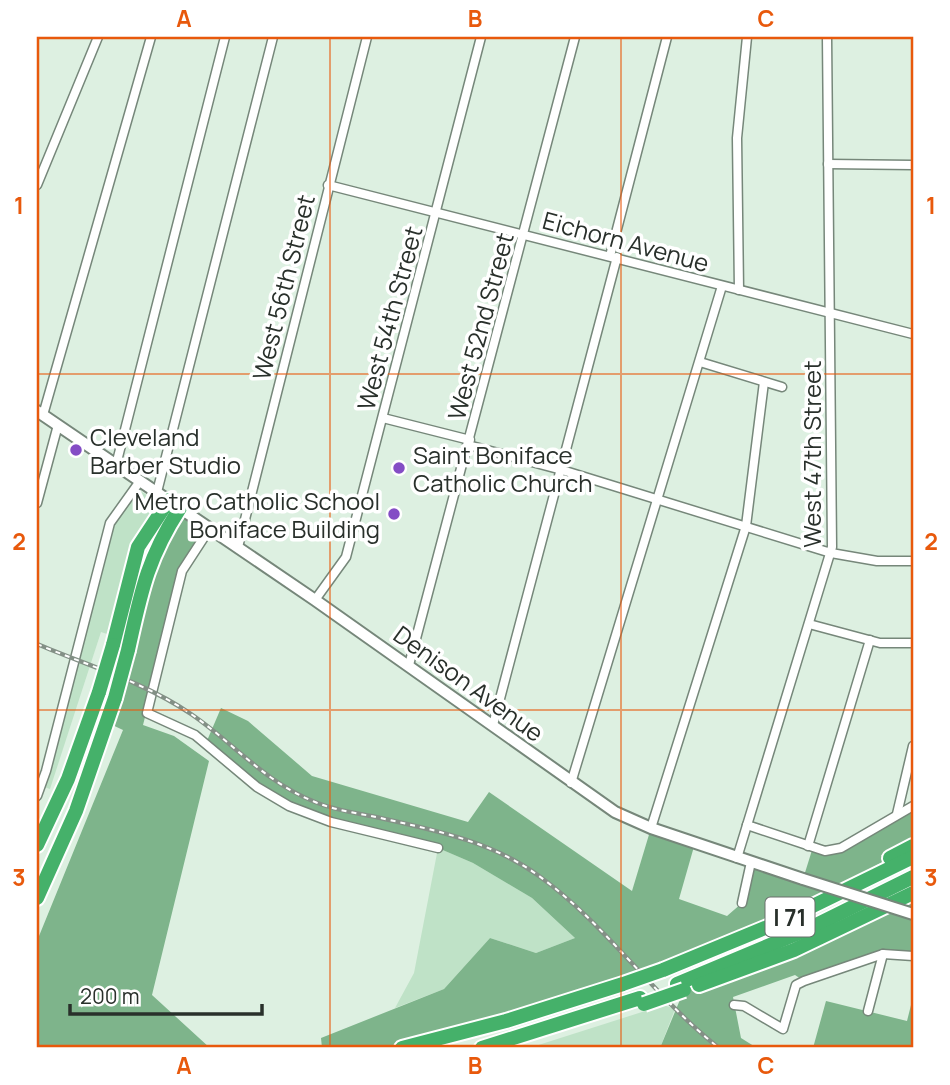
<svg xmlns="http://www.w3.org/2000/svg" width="950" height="1085" font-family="Manrope,sans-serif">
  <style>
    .green { fill: #bfe2c7 }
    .forest { fill: #7eb48b }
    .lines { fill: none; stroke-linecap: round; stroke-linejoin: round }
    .street-casing { stroke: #76877a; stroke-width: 11 }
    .secondary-casing { stroke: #76877a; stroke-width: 14 }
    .highway-casing { stroke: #fff; stroke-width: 18 }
    .street { stroke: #fff; stroke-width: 8 }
    .secondary { stroke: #fff; stroke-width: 10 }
    .highway { stroke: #45b16a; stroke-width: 14 }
    .rail-casing { stroke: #839086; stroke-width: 4.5 }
    .rail { stroke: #fff; stroke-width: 2; stroke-dasharray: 5; stroke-linecap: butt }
    .secondary-bridge-casing { stroke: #76877a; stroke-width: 14; stroke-linecap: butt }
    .highway-bridge-casing { stroke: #fff; stroke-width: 18; stroke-linecap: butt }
    .secondary-bridge { stroke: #fff; stroke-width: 10 }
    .highway-bridge { stroke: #45b16a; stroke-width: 14 }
    .grid { fill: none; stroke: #e8590c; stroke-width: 2; stroke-opacity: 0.55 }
    .poi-dot { fill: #844dc5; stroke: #fff; stroke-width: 2.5 }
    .labels { text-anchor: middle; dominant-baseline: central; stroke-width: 7; stroke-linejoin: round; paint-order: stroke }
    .shield { fill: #fff; stroke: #696e6b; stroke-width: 2 }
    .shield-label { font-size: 23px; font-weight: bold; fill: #29302b }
    .street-label { font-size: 24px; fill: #29302b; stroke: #fff }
    .poi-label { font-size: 24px; fill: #29302b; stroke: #fff; text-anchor: start }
    .neatline { fill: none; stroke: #e8590c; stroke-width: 2.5 }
    .grid-label { font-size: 23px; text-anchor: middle; font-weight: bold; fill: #e8590c }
  </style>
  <rect width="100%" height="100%" fill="#ddf0e1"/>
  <g class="green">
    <polygon points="137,489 155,500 155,510 110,635 101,632 50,789 44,787 113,522"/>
    <polygon points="438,848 473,863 532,898 575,938 536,953 490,938 444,989 395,1008 414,973"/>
    <polygon points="664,1005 675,1009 660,1048 529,1048"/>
  </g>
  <g class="forest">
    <polygon points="180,508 210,528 182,571 143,725 174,736 209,761 152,995 210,1048 37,1048 37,941 123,730 108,723 147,569"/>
    <polygon points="221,708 248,721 312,776 468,822 489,792 632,891 651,828 695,843 679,899 727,916 742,903 751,862 803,879 813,847 833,850 913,806 913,846 732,942 402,1048 322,1048 321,1038 444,989 490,938 536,953 575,938 532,898 473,863 438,848 331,822 257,787 206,743"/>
    <polygon points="913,900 913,956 883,954 804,981 795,975 733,997 741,1038 757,1048 660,1048 684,990"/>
    <polygon points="913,997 913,1048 813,1048 826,1001 907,1021"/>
  </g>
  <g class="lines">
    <defs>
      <g id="street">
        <polyline points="828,164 913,165"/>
        <polyline points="37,185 98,37"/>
        <polyline points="328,185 913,334"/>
        <polyline points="610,256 667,37"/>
        <polyline points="739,290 737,138 747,37"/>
        <polyline points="700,362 782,387"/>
        <polyline points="43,415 151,37"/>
        <polyline points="383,418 470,440"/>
        <polyline points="468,445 562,470 831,553 877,561 913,561"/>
        <polyline points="116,465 225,37"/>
        <polyline points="157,492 273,37"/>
        <polyline points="37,503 58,425"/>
        <polyline points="210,528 182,571 147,713 195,735 257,787 289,806 331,822 438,848"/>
        <polyline points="238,547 367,37"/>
        <polyline points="315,600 346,557 481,37"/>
        <polyline points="809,624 880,643 913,643"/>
        <polyline points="409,665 575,37"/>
        <polyline points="493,725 617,257"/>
        <polyline points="571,783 722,286"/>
        <polyline points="37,796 46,771 110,523 140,481"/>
        <polyline points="897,814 913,746"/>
        <polyline points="747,825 825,851 841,848 913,806"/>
        <polyline points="651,828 746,526 764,382"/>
        <polyline points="808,846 870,640"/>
        <polyline points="737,858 832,547 827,37"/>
        <polyline points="742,903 751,862"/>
        <polyline points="734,1005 744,1006 783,1029 796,985 804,981 883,954 913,956"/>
        <polyline points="868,1011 883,954"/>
      </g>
      <polyline id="secondary" points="37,411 315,600 615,812 651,828 803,879"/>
      <g id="highway">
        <polyline points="113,645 138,547 169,500"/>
        <path d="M 128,650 C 141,592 147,559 180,508"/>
        <polyline points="37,845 68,779 99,692"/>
        <polyline points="890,858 913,846"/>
        <polyline points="37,898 76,811 115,698"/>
        <polyline points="663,970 782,921 913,857"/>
        <polyline points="677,984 808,929 913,877"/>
        <polyline points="699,985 794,950 913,893"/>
        <polyline points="402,1048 506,1021 623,984"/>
        <polyline points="482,1048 640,998"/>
      </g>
    </defs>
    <use href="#street" class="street-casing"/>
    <use href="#secondary" class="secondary-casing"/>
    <use href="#highway" class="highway-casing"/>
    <use href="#street" class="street"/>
    <use href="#secondary" class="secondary"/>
    <use href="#highway" class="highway"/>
    <defs>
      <path id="rail" d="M 37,644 C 89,666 144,682 191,714 C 235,744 263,781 315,802 C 334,810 356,813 376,817 C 434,830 491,841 539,876 C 607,925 654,997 719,1048"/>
    </defs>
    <use href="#rail" class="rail-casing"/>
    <use href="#rail" class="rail"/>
    <defs>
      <polyline id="secondary-bridge" points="803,879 913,914"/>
      <g id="highway-bridge">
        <polyline points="99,692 113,645"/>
        <polyline points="115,698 128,650"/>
        <polyline points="623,984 663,970"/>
        <polyline points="644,1004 684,990"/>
      </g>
    </defs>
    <use href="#secondary-bridge" class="secondary-bridge-casing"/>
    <use href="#highway-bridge" class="highway-bridge-casing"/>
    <use href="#secondary-bridge" class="secondary-bridge"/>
    <use href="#highway-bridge" class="highway-bridge"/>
  </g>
  <path class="grid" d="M 330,37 L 330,1048M 621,37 L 621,1048M 37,374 L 913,374M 37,710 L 913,710"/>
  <g class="poi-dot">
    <circle cx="76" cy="450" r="7"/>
    <circle cx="399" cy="468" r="7"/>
    <circle cx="394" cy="514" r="7"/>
  </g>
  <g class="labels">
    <rect class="shield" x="765.5" y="897.5" width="49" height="39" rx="5"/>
    <g class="shield-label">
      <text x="790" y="917">I 71</text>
    </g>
    <g class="street-label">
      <text transform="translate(626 241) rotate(15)">Eichorn Avenue</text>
      <text transform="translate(283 287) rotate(-76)">West 56th Street</text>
      <text transform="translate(389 318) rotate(-75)">West 54th Street</text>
      <text transform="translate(480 326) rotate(-75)">West 52nd Street</text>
      <text transform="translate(811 454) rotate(-90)">West 47th Street</text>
      <text transform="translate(469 683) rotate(36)">Denison Avenue</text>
    </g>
    <g class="poi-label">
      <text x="90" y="436">Cleveland<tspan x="90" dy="28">Barber Studio</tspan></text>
      <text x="413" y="454">Saint Boniface<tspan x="413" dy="28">Catholic Church</tspan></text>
      <text x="380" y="500" text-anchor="end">Metro Catholic School<tspan x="380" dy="28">Boniface Building</tspan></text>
    </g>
  </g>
  <rect width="950" height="1085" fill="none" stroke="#ffffff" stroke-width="77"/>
  <path d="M70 1004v10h192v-10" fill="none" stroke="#29302b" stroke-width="3.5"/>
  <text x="80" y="1004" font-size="21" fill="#29302b" stroke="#ffffff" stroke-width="5" paint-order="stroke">200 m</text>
  <rect x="38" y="38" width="874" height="1008" class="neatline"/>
  <g class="grid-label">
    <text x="184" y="27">A</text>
    <text x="475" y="27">B</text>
    <text x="766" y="27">C</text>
    <text x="19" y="214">1</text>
    <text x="931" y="214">1</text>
    <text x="19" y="550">2</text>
    <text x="931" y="550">2</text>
    <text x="19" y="886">3</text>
    <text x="931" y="886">3</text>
    <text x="184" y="1074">A</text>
    <text x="475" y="1074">B</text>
    <text x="766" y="1074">C</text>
  </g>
</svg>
